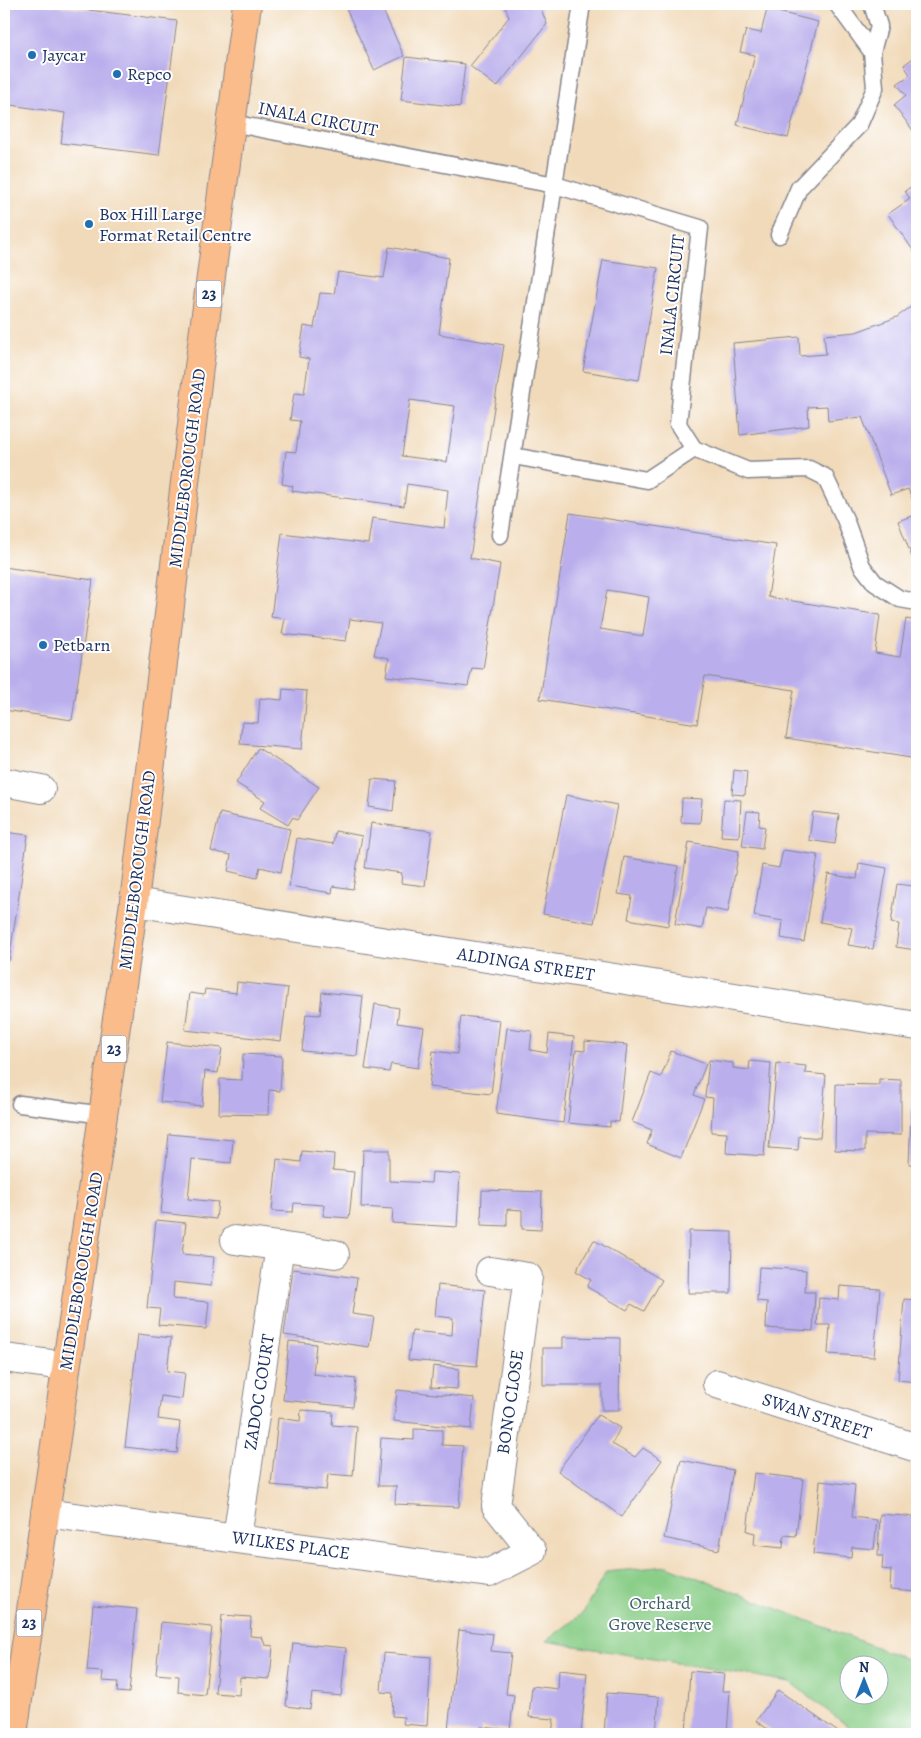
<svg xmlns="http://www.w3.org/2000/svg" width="921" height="1738" font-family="Alegreya,serif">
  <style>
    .green { fill: #8ace88; stroke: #527e73; fill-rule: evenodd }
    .building { fill: #baafec; fill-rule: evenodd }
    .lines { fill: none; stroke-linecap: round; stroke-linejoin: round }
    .lane-casing { stroke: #86848c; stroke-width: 19 }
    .street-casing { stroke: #86848c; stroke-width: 30 }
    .primary-casing { stroke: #86848c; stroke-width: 30 }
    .lane { stroke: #fff; stroke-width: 16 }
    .street { stroke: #fff; stroke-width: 28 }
    .primary { stroke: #f9bc8a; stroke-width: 28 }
    .poi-dot { fill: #1f6fb2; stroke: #fff; stroke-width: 2 }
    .labels { text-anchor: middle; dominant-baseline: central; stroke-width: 4; stroke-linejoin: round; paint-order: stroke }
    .shield { fill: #fff; stroke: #5f6d8e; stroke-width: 1 }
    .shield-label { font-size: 16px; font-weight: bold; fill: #1b2f5e }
    .poi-label { font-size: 18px; fill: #1b2f5e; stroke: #fff; text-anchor: start }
    .street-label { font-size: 18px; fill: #1b2f5e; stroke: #fff }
    .park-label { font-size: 18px; fill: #3c5f6b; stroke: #fff }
  </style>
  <rect width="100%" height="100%" fill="#fff"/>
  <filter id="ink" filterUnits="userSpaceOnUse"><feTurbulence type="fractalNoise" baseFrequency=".02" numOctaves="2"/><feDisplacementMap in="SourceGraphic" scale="10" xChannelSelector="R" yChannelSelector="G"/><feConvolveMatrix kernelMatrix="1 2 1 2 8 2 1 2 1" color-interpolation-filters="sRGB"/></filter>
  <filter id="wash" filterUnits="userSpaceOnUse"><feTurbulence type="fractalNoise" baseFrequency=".0096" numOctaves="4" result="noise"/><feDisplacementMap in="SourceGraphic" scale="20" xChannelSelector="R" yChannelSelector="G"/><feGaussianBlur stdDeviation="1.12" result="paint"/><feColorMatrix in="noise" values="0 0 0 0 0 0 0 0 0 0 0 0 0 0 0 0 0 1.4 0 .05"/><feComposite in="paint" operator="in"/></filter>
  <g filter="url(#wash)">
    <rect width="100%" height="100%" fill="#f1daba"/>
    <path class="green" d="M 667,1566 L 917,1663 L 917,1734 L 858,1734 L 790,1682 L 546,1641 L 583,1613 L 606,1572 ZM 848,1666 L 878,1666 L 878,1696 L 848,1696 Z"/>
    <g id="blocks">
      <g class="building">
        <polygon points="4,4 40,4 177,21 159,155 61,143 65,113 4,104"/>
        <polygon points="344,4 380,4 404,56 374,70"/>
        <polygon points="504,4 539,4 547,24 497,87 470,66 509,17"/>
        <polygon points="767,9 818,22 788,138 737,125 755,55 740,52 746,30 761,33"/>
        <polygon points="917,55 917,136 894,105 906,95 897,84 910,75 904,65"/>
        <polygon points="406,57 465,64 460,107 401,100"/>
        <polygon points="917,182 917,256 888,214 910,199 905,191"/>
        <path d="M 389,247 L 449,258 L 439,334 L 504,345 L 470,558 L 500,564 L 483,669 L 472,668 L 468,686 L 386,676 L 389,658 L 374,655 L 381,623 L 350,619 L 346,641 L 282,634 L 285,619 L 271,617 L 282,533 L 368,544 L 372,518 L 444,528 L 448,490 L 407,484 L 404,506 L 292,491 L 293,486 L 282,484 L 286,451 L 296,452 L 300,421 L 290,420 L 294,393 L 304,394 L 309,359 L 299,357 L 304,326 L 314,328 L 320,293 L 334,294 L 338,272 L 384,278 ZM 410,400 L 455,406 L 447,462 L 402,456 Z"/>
        <polygon points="603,260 658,268 639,380 583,371"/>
        <polygon points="917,302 917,510 908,489 891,495 862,417 828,421 827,406 808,407 809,426 740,435 733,343 799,337 800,356 826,354 824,335 856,332 897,317"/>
        <path d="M 570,513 L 776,545 L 768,597 L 880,615 L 875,653 L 900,657 L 906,619 L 917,621 L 917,759 L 786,738 L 794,690 L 705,676 L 697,724 L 540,699 ZM 607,590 L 649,597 L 643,636 L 600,629 Z"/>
        <polygon points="917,514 917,570 898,521"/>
        <polygon points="4,567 93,580 72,720 4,710"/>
        <polygon points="283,689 307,691 302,749 240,744 242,722 258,723 260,698 282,700"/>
        <polygon points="258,748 319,787 297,820 293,817 288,825 260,808 265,801 236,783"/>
        <polygon points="734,770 747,772 745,795 732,794"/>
        <polygon points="372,779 396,781 393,811 369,807"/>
        <polygon points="566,795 617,805 594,923 543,914"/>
        <polygon points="682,798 702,799 700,823 681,822"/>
        <polygon points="724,799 741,800 739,837 721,836"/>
        <polygon points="747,811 760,812 759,826 765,827 762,849 742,846"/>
        <polygon points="813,812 839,815 835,844 809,840"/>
        <polygon points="220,813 290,829 281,872 260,867 257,878 228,871 231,855 211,851"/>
        <polygon points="371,823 432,831 425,886 401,883 402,873 365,868"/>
        <polygon points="335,831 362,836 353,889 333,886 332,893 289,886 297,838 333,844"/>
        <polygon points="4,832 28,835 9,961 4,961"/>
        <polygon points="689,842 739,851 728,912 706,908 702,929 675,924"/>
        <polygon points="783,850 818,855 804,942 781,938 783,921 754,916 762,865 779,868"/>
        <polygon points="624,857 678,866 668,926 628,919 632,896 618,894"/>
        <polygon points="859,863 887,868 873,949 848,945 852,928 820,922 828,874 857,879"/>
        <polygon points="916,868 917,868 917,959 914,958 916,950 896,947 899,924 891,923 897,884 913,886"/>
        <polygon points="237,982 288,988 281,1041 185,1030 190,993 204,995 205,989 236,993"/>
        <polygon points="322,992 363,996 357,1056 302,1051 306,1014 320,1015"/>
        <polygon points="375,1004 399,1008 397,1023 424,1027 418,1068 391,1064 389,1072 365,1069"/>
        <polygon points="461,1016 500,1020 491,1094 429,1087 433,1051 457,1054"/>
        <polygon points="507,1028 532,1031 530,1050 547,1053 549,1034 574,1037 563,1123 496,1114"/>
        <polygon points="585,1041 627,1045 619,1122 610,1121 610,1127 568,1123 576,1050 585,1051"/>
        <polygon points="167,1042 222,1048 218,1073 205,1071 202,1106 160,1102"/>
        <polygon points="671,1051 706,1064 694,1095 704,1099 681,1158 647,1144 652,1130 632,1122 651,1073 661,1077"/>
        <polygon points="243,1054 282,1056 280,1091 269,1090 268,1115 219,1114 220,1079 242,1080"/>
        <polygon points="709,1060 733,1063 733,1068 749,1070 750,1061 771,1063 764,1156 726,1153 727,1133 711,1132 713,1098 705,1097"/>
        <polygon points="777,1063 806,1066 805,1073 826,1075 820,1138 799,1136 798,1150 769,1148"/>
        <polygon points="879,1079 901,1080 901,1135 865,1134 865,1151 835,1150 836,1084 879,1085"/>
        <polygon points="912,1094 917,1095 917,1164 909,1164"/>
        <polygon points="169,1134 233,1140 231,1163 192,1159 188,1199 218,1202 216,1219 161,1213"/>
        <polygon points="363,1150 389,1150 389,1181 431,1183 432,1172 460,1174 457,1227 392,1223 393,1209 361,1207"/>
        <polygon points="302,1151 334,1154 333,1170 354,1172 349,1218 323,1216 324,1205 294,1203 293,1212 272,1211 277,1159 301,1162"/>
        <polygon points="482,1190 542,1192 541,1230 522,1229 522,1210 507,1209 507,1226 481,1225"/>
        <polygon points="156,1220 186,1223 182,1254 214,1257 211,1286 174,1282 173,1299 209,1302 206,1329 158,1325 160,1309 147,1308"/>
        <polygon points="689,1231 732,1232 731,1293 688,1293"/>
        <polygon points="594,1240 662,1280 644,1311 631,1304 627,1310 587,1287 591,1280 576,1271"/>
        <polygon points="759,1267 806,1270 805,1292 815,1292 813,1331 766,1328 767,1302 757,1301"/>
        <polygon points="293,1269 357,1278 352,1314 374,1317 369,1347 284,1335"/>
        <polygon points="438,1285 485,1290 477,1366 408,1360 412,1331 452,1335 453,1318 435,1316"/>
        <polygon points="840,1286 880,1289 874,1357 828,1354 830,1325 817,1325 819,1298 839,1300"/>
        <polygon points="904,1299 917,1300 917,1382 898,1380"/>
        <polygon points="138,1334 171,1338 167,1371 185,1373 182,1399 161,1396 158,1419 180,1422 177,1453 125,1447"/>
        <polygon points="563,1337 620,1338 619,1410 602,1410 602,1385 543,1385 543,1348 563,1348"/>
        <polygon points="289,1341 316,1344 313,1374 356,1379 353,1407 283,1400"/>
        <polygon points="433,1366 459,1369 457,1389 431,1387"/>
        <polygon points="397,1390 474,1398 471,1429 394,1421"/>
        <polygon points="301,1410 333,1412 332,1425 357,1427 353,1476 328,1474 326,1490 271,1485 278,1418 300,1421"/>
        <polygon points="598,1415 620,1428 612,1444 635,1457 643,1448 662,1460 622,1517 558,1471"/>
        <polygon points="414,1429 442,1430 442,1445 463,1446 459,1507 395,1504 396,1486 378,1486 381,1438 414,1440"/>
        <polygon points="681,1460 733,1470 719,1550 664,1538"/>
        <polygon points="754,1473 803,1479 796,1536 784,1535 783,1548 754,1545 755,1533 747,1531"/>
        <polygon points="820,1481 855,1485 852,1517 877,1520 874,1549 852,1547 851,1558 813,1554"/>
        <polygon points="880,1514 917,1517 917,1592 890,1590 891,1570 882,1569 883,1556 878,1556"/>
        <polygon points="93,1605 137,1609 129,1693 117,1692 118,1682 102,1681 103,1672 87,1671"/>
        <polygon points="222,1615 251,1617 250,1636 262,1637 265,1645 273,1646 270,1679 240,1677 239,1695 215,1693"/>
        <polygon points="161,1622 212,1627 205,1695 178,1692 179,1676 156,1674"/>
        <polygon points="459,1630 493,1634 491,1651 511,1653 506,1694 514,1695 510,1730 481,1727 480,1734 448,1730"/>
        <polygon points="293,1643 346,1648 341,1696 312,1693 310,1709 286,1706"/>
        <polygon points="384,1653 431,1657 427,1726 403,1724 404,1717 392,1716 393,1693 381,1692"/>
        <polygon points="559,1670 587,1673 581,1734 552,1734 554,1719 529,1717 532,1686 558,1689"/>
        <polygon points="690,1671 724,1674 722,1691 730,1691 727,1734 686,1734"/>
        <polygon points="778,1690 841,1734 775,1734 756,1721"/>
        <polygon points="607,1693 659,1697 656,1734 604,1734"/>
      </g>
    </g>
  </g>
  <g filter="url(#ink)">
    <use href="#blocks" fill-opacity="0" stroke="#86848c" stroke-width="1"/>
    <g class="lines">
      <defs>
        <g id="lane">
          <polyline points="837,4 872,52"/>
          <polyline points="231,123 555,185 700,228 678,424 694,449 748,471 809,469 825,477 845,519 862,566 875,583 900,599 917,602"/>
          <polyline points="779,235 799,188 859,125 875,88 872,52 879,26 872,4"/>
          <polyline points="513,456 647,480 694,449"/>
          <polyline points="500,535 582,4"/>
          <polyline points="20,1104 104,1115"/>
        </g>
        <g id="street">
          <polyline points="4,782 41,789"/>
          <polyline points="134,902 917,1026"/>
          <polyline points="235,1240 335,1254"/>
          <polyline points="4,1358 66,1366"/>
          <polyline points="717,1384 917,1448"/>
          <polyline points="45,1513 489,1573 532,1551 496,1506 528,1277 490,1271"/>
          <polyline points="237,1538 280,1246"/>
        </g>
        <polyline id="primary" points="13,1734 134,902 199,367 247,4"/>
      </defs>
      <use href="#lane" class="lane-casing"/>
      <use href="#street" class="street-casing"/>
      <use href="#primary" class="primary-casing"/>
      <use href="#lane" class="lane"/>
      <use href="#street" class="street"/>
      <use href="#primary" class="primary"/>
    </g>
  </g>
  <g class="poi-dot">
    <circle cx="32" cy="55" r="5"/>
    <circle cx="117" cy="74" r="5"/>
    <circle cx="89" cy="224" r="5"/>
    <circle cx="43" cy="645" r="5"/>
  </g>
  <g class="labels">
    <g class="shield">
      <rect x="196.5" y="280.5" width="25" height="27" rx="4"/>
      <rect x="101.5" y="1035.5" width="25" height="27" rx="4"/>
      <rect x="16.5" y="1609.5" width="25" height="27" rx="4"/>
    </g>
    <g class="shield-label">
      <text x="209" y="294">23</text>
      <text x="114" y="1049">23</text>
      <text x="29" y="1623">23</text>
    </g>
    <g class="poi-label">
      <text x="42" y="55">Jaycar</text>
      <text x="127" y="74">Repco</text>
      <text x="99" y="214">Box Hill Large<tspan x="99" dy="21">Format Retail Centre</tspan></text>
      <text x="53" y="645">Petbarn</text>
    </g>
    <g class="street-label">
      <text transform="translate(318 119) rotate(11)">INALA CIRCUIT</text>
      <text transform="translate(672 295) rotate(-84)">INALA CIRCUIT</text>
      <text transform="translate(187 468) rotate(-83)">MIDDLEBOROUGH ROAD</text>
      <text transform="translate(137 870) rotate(-83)">MIDDLEBOROUGH ROAD</text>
      <text transform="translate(526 964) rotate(9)">ALDINGA STREET</text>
      <text transform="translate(81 1271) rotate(-81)">MIDDLEBOROUGH ROAD</text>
      <text transform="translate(259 1392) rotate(-81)">ZADOC COURT</text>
      <text transform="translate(510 1402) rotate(-82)">BONO CLOSE</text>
      <text transform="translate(817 1416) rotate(18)">SWAN STREET</text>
      <text transform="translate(291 1545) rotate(8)">WILKES PLACE</text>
    </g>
    <g class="park-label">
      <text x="660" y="1603">Orchard<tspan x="660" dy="21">Grove Reserve</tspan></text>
    </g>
  </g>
  <rect width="921" height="1738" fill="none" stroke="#fff" stroke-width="20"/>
  <g transform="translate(864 1680)"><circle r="24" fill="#ffffff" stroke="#a4acbf"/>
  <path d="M0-4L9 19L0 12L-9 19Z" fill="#1f6fb2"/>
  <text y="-8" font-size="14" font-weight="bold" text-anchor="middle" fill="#1b2f5e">N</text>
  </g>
</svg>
